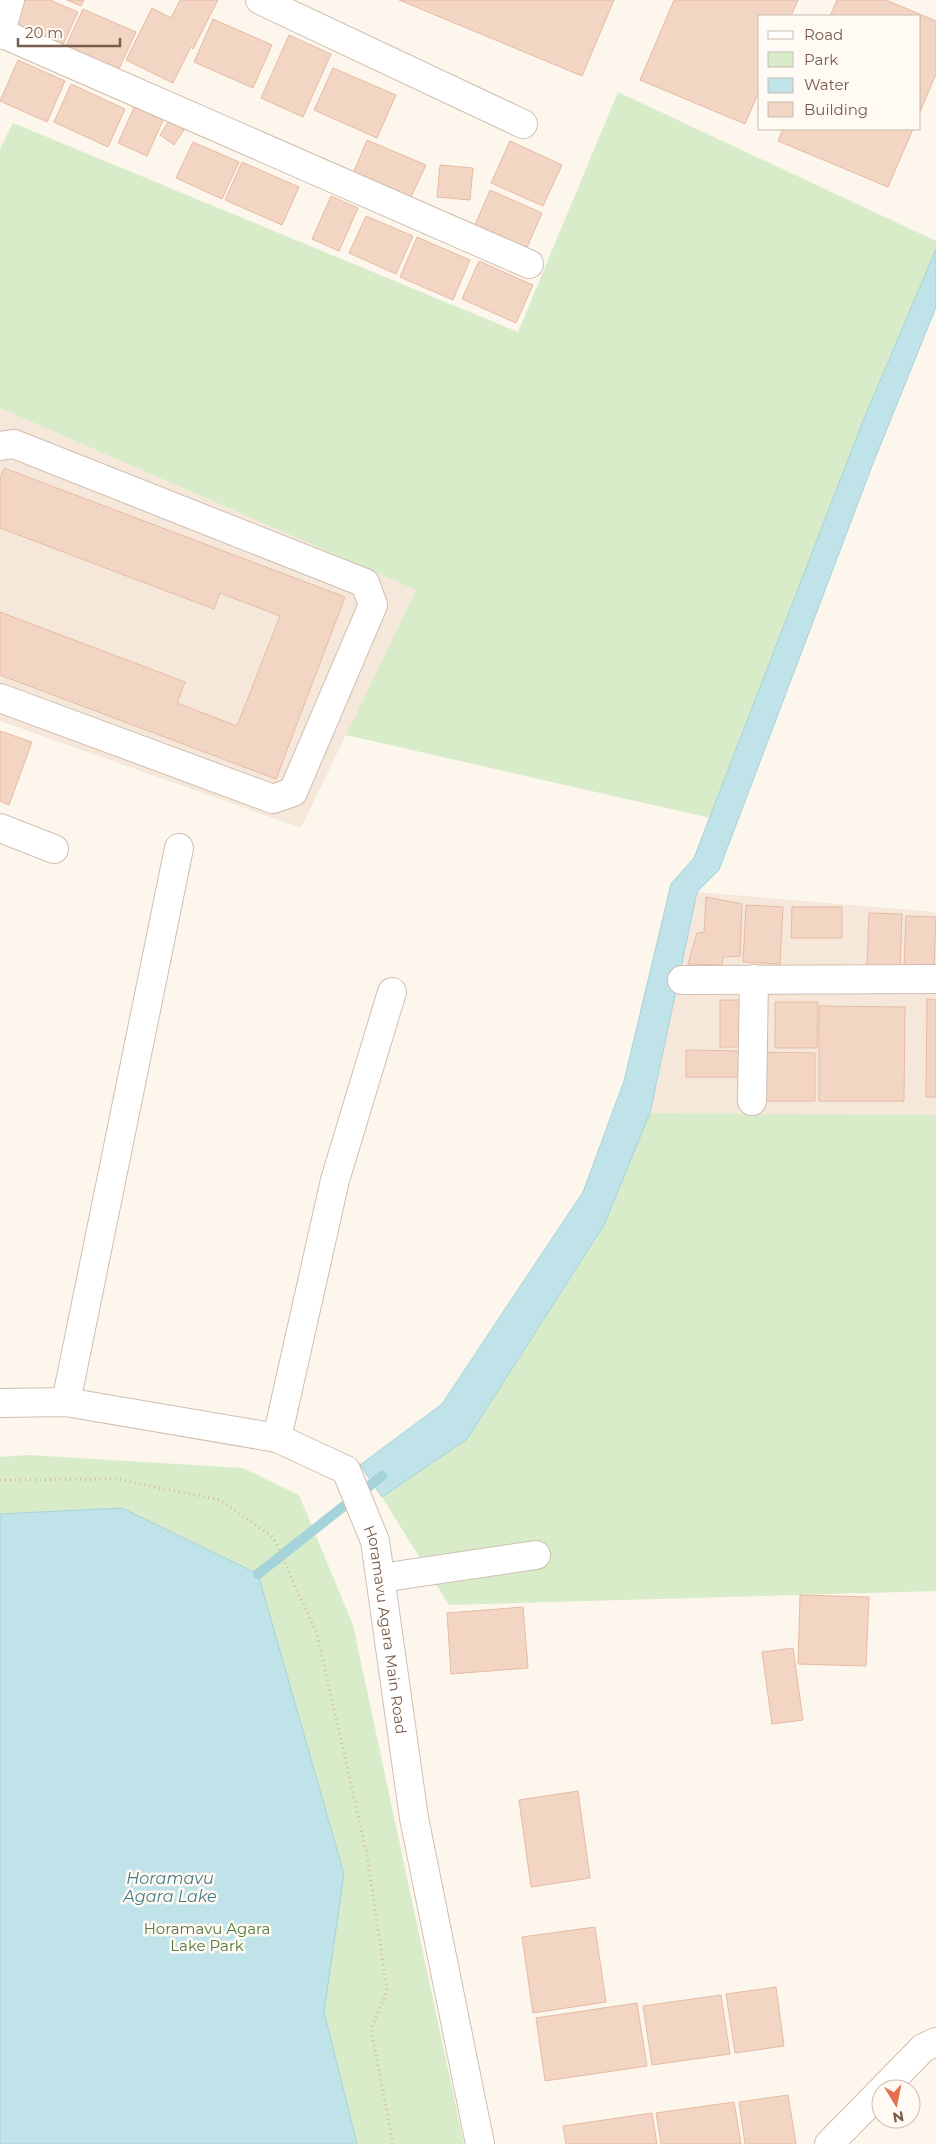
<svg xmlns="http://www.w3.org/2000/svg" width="936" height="2144" font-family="Montserrat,sans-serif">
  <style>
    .residential { fill: #f5e8da }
    .green { fill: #d8ecc9 }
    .water { fill: #bfe3e8; stroke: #a5d3da }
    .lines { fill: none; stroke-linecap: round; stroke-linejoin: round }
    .stream { stroke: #a5d3da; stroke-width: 10 }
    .building { fill: #f3d5c3; stroke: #e6bba3 }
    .minor-casing { stroke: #d1beb0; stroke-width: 30 }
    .tertiary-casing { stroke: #d1beb0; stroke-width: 30 }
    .path { stroke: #d9b8a5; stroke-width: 3; stroke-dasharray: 1 4; stroke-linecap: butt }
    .minor { stroke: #fff; stroke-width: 28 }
    .tertiary { stroke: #fff; stroke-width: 28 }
    .labels { text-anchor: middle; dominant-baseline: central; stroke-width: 5; stroke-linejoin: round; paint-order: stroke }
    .street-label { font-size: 15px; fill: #7a5c4d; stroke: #fffaf3 }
    .park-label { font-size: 15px; fill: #537a41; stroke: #fffaf3 }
    .water-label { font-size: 16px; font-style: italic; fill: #437c86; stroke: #fffaf3 }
  </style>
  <rect width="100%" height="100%" fill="#fdf6ec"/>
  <g class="residential">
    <polygon points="0,408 416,590 301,828 0,721"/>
    <polygon points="697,892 936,912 936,1115 650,1113"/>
  </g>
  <g class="green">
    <polygon points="618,92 936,241 936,249 710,818 346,735 416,590 0,408 0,149 13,123 518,332"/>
    <polygon points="650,1113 936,1115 936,1591 449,1605 382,1497 467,1438 604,1225"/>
    <polygon points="28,1455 243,1468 299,1495 353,1625 464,2144 0,2144 0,1457"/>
  </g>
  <g class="water">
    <polygon points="936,249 936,307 872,466 719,870 697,892 650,1113 604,1225 467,1439 382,1497 360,1465 442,1404 583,1192 624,1081 671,884 694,858 863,421"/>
    <polygon points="122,1508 258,1574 344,1874 324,2012 357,2144 0,2144 0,1514"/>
  </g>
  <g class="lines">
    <polyline class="stream" points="258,1574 382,1476"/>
  </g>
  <g class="building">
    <polygon points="22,0 50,0 78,12 61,49 10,26"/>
    <polygon points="67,0 84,0 81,6"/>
    <polygon points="180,0 218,0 193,49 191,47 173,83 126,60 152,8 171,18"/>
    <polygon points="399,0 614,0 582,76"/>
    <polygon points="674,0 798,0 791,16 760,16 760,89 745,124 640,80"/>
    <polygon points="837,0 886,0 936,21 936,74 920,112 920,16 830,16"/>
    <polygon points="83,9 136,32 118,71 65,48"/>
    <polygon points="213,19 272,45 253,88 194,62"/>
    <polygon points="289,35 331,54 303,117 261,98"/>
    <polygon points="18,60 65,81 47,122 0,101"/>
    <polygon points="333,68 396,95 377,138 314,110"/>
    <polygon points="71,84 125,109 108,147 54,122"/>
    <polygon points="136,103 165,116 147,156 118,143"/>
    <polygon points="174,113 189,122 174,145 160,135"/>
    <polygon points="783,129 913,129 888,187 778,141"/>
    <polygon points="367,140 426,165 409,201 352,176"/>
    <polygon points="510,141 562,165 543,206 491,183"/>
    <polygon points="193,142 239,162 222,199 176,178"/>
    <polygon points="242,162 299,187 282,225 225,200"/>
    <polygon points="440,165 473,168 470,200 437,197"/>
    <polygon points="490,190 542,213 524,254 472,232"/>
    <polygon points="331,196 358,208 339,251 312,239"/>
    <polygon points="366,216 413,236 396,274 349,253"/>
    <polygon points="417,237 470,260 453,300 400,277"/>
    <polygon points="479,261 533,285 516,323 462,299"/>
    <polygon points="4,468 345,597 276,779 0,675 0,612 185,682 177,703 237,726 280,616 220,593 214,609 0,528 0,479"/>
    <polygon points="0,731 32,742 9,805 0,801"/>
    <polygon points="706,897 742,904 740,956 723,957 722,965 688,964 697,933 704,932"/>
    <polygon points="746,905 783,907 780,964 743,962"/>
    <polygon points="792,907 842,907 842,938 791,938"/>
    <polygon points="869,913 902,914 900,967 867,966"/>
    <polygon points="906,916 936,917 934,967 904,966"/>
    <polygon points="927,999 936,1000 936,1097 926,1097"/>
    <polygon points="720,1000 747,1000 746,1047 720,1047"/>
    <polygon points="775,1002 818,1002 817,1048 775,1048"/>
    <polygon points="819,1006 905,1007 904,1101 819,1101"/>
    <polygon points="686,1050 743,1051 743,1077 686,1077"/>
    <polygon points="758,1052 815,1053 815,1101 757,1101"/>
    <polygon points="800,1595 869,1597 866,1666 798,1664"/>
    <polygon points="523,1607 528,1668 451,1674 447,1613"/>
    <polygon points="793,1648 803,1720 772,1724 762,1652"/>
    <polygon points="578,1791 590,1878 531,1887 519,1800"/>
    <polygon points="595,1927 606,2002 533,2013 522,1937"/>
    <polygon points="776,1987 784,2046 735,2053 726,1994"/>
    <polygon points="721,1995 730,2054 652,2065 643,2006"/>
    <polygon points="637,2003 647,2066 545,2081 536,2018"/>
    <polygon points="788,2095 796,2144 745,2144 739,2102"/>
    <polygon points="734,2102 741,2144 661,2144 656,2113"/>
    <polygon points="652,2113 657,2144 566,2144 563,2126"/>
  </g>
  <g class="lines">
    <defs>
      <g id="minor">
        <polyline points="260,0 523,124"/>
        <polyline points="1,33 529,264"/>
        <polyline points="0,35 10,0"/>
        <polyline points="0,446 14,444 365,583 373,605 293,792 273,799 0,698"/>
        <polyline points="0,828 54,849"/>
        <polyline points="682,980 936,979"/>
        <polyline points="752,1101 754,979"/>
        <polyline points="66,1402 179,848"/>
        <polyline points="277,1438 335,1180 392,992"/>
        <polyline points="381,1578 536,1555"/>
        <polyline points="883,2089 923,2048 936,2042"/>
        <polyline points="829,2144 881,2091"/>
      </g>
      <g id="tertiary">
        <path id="s1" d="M 0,1403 L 66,1402 L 277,1438 L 346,1470 L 375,1541 L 414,1818 L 480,2144"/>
      </g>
    </defs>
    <use href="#minor" class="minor-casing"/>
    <use href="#tertiary" class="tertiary-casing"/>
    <polyline class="path" points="0,1480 116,1479 220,1500 273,1537 317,1634 367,1855 387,1991 371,2029 393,2144"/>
    <use href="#minor" class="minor"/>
    <use href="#tertiary" class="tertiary"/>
  </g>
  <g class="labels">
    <g class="street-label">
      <text stroke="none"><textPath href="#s1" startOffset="522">Horamavu Agara Main Road</textPath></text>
    </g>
    <g class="park-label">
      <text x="207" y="1928">Horamavu Agara<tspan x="207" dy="17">Lake Park</tspan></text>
    </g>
    <g class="water-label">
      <text x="170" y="1878">Horamavu<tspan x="170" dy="18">Agara Lake</tspan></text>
    </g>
  </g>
  <rect x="758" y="15" width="162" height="115" fill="#fffaf3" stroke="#cabbb1"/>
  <rect x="768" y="31" width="25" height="8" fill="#ffffff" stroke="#cabbb1"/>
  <text x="804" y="40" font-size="15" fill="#7a5c4d">Road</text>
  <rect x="768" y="52" width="25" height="15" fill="#d8ecc9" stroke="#cabbb1"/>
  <text x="804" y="65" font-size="15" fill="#7a5c4d">Park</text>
  <rect x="768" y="78" width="25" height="15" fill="#bfe3e8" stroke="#cabbb1"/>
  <text x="804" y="90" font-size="15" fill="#7a5c4d">Water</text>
  <rect x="768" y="102" width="25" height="15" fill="#f3d5c3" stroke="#cabbb1"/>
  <text x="804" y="115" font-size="15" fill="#7a5c4d">Building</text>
  <g transform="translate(896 2104) rotate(170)"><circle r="24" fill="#fffaf3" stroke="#cabbb1"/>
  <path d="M0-4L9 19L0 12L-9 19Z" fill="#e76f51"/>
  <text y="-8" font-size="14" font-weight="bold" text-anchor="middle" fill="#7a5c4d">N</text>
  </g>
  <path d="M18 38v8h102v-8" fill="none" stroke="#7a5c4d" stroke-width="2.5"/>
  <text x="25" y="38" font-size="15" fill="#7a5c4d" stroke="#fffaf3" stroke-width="4" paint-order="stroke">20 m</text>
</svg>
